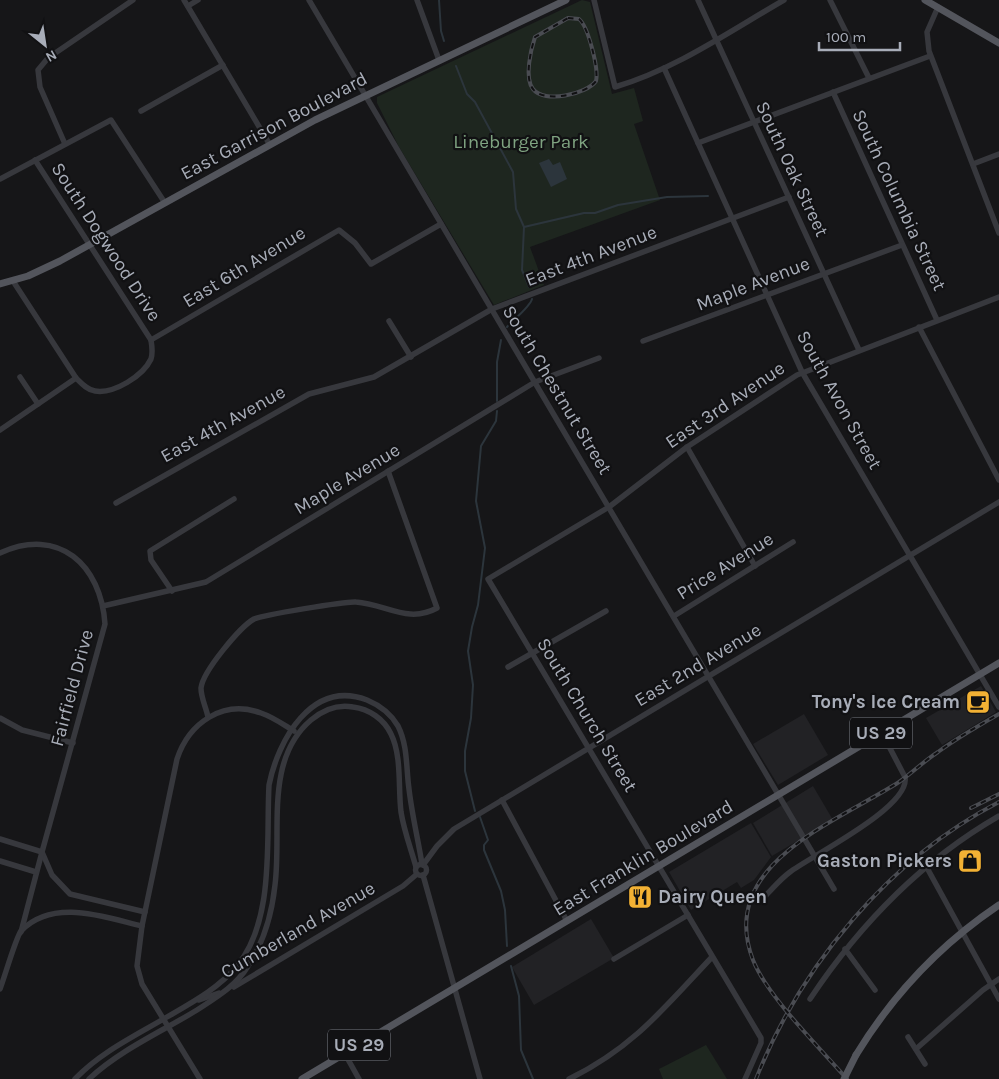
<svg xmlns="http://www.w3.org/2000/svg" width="999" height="1079" font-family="Karla,sans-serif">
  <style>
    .built { fill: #222225 }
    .green { fill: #1e261f }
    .water { fill: #2c353c }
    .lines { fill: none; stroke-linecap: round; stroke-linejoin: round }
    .stream { stroke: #2c353c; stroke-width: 2 }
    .minor { stroke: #37383d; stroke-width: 5.5 }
    .major { stroke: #53555c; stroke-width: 7 }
    .rail-casing { stroke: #4a4c52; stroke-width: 4 }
    .rail { stroke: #111113; stroke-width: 2; stroke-dasharray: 5.5; stroke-linecap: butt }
    .major-bridge { stroke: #53555c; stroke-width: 7 }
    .labels { text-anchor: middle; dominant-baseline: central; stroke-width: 4.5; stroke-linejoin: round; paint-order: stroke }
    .shield { fill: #111113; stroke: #7b7e86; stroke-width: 1 }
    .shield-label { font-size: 18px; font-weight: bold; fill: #a8adb8 }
    .street-label { font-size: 19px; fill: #a8adb8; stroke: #111113 }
    .park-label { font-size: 19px; fill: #7fa381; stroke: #111113 }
    .poi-label { font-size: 19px; font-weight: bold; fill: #a8adb8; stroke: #111113; text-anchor: end }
  </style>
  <rect width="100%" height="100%" fill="#161618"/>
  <g class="built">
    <polygon points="981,686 996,712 942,745 926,718"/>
    <polygon points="804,714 828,755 778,785 753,744"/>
    <polygon points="813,786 833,820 772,856 753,823"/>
    <polygon points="751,823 771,857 754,880 741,888 737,882 691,910 669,872"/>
    <polygon points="591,919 614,958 534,1005 512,967"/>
  </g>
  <g class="green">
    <polygon points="582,0 590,2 612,94 634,88 643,121 634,124 660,200 530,247 544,285 494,305 399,147 377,103 377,97"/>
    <polygon points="706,1045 727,1079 663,1079 659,1069"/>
  </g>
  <polygon class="water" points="549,159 553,165 560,162 567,179 551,187 539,163"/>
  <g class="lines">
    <g class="stream">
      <polyline points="439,0 441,31 444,41"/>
      <polyline points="456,66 467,94 475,102 513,172 516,209 524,227 522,270 529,287"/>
      <polyline points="524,227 584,213 595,213 618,205 667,197 708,196"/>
      <path d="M 507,327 C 513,320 530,307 532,299"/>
      <polyline points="497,401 497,362 501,340"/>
      <polyline points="475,811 465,771 465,751 471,718 473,685 468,651 472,627 478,605 485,548 476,501 481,446 496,421 497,411"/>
      <polyline points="480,817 488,840 484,845 484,850 501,891 505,910 507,946"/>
      <polyline points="511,966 519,996 521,1050 533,1079"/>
    </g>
    <g class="minor">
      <polyline points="184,0 270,145"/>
      <polyline points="309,0 834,889"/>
      <polyline points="417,0 439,60"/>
      <path d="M 594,0 L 615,87 C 676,69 730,31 784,0"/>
      <polyline points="698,0 859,350"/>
      <polyline points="830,0 869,78"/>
      <polyline points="188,6 198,0"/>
      <polyline points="938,7 927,32 929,51 999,233"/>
      <polyline points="664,68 802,372 999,707"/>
      <polyline points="833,92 937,320"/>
      <polyline points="141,111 223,65"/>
      <polyline points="698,143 930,56"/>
      <polyline points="65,144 40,87 38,70 48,58 133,0"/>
      <polyline points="973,164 999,154"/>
      <polyline points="0,179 111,120 165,203"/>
      <path d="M 13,281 L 76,378 C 81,383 87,390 95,391 C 114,394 143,376 151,359 C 153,353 152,346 151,340 L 35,160"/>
      <polyline points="389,321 411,357"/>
      <polyline points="919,327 999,480"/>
      <polyline points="151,340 339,230 355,243 371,264 441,224"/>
      <polyline points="643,341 902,245"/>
      <polyline points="20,377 38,404"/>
      <polyline points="0,430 76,378"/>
      <polyline points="687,447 755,566"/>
      <polyline points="116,503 309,394 374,377 492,309 789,197"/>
      <path d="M 0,553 C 59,526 101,565 105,624 L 42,852 L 52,875 L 70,894 L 145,912"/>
      <polyline points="172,591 151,560 150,551 234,499"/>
      <polyline points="103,606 206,582 535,382 599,358"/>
      <polyline points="674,616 793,542"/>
      <polyline points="508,667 606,611"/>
      <path d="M 208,717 C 206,707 201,698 201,688 C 203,671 240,627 254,619 C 263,615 346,601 356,602 C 386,604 408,624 437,608 L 388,471"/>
      <polyline points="0,718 22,730 73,743"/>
      <polyline points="502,800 567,921"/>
      <polyline points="0,839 42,852 21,932"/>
      <polyline points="0,861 36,872"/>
      <circle cx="421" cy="870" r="5.5"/>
      <polyline points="423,865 437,846 454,829 999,502"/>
      <polyline points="926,866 999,999"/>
      <polyline points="423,875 480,1079"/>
      <path d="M 759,902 C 770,892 779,880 790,872 C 811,856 911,807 905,777 L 882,733"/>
      <polyline points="845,949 875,990"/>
      <polyline points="614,959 688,915"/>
      <polyline points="234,987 403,886 417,874"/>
      <path d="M 0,989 C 4,979 16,937 21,931 C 53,898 104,917 142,926"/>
      <path d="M 810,999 C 860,924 921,861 999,816"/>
      <polyline points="199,1000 219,993"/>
      <polyline points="908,1037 925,1064"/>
      <polyline points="916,1049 983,990 999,979"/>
      <polyline points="345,1054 359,1079"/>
      <path d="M 75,1079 C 101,1052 135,1036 167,1017 C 191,1003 219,988 237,966 C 275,920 266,840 269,785 C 278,740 312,679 367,700 C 379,705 391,714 398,726 C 408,746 406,768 409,789 C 412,815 418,839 422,864"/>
      <path d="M 89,1079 C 120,1050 161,1032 197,1010 C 217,997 236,986 248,966 C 264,942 272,913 275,885 C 282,831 264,760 311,720 C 323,710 337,704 353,707 C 369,709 384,719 391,734 C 402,756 398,788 401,812 C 404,831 411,849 416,867"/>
      <path d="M 200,1079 L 142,984 L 137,966 L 142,926 L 177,759 C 189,723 223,699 261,713 C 273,717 284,725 294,731"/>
      <path d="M 569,1079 C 633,1048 665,1007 712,957"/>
      <polyline points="745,1079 761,1043 761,1038 488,579 609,507 687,447 797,375 999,297"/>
    </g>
    <g class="major">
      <polyline points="925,0 999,43"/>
      <polyline points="0,284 28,276 60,261 315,120 566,0"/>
      <path d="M 856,1055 C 892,996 941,944 999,905"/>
      <polyline points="302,1079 999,663"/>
    </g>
    <defs>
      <g id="rail">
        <path d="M 568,18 L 579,19 C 588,26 599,69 596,81 C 587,94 544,104 533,89 C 524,78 531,49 535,37 Z"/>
        <polyline points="971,808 999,794"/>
        <path d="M 756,1079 C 801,965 889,859 999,802"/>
        <path d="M 847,1079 C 820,1048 767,996 753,960 C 716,864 837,822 899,782 C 912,773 924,761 938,752 C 957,738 978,726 999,714"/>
      </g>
    </defs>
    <use href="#rail" class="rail-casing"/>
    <use href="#rail" class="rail"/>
    <polyline class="major-bridge" points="844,1079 856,1055"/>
  </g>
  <defs>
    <symbol id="cafe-square" viewBox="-11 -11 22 22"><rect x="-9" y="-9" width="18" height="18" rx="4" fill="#f2b134" stroke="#111113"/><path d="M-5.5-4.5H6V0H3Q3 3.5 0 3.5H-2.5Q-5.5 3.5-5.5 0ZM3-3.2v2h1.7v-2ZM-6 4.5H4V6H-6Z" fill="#111"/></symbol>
    <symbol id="shop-square" viewBox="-11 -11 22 22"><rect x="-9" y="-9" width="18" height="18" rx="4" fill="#f2b134" stroke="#111113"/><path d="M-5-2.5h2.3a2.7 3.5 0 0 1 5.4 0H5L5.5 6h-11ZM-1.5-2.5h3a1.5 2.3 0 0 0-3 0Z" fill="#111"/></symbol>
    <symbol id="restaurant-square" viewBox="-11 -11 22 22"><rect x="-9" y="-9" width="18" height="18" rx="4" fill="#f2b134" stroke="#111113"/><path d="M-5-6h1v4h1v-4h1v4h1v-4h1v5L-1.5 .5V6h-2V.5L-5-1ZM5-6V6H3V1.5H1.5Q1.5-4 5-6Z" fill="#111"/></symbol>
  </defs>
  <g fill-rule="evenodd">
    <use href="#cafe-square" x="964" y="688" width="28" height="28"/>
    <use href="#shop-square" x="956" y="847" width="28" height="28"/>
    <use href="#restaurant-square" x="626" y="883" width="28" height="28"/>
  </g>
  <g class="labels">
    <g class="shield">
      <rect x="850" y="717.5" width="62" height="31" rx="4"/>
      <rect x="328" y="1029.5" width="62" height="31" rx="4"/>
    </g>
    <g class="shield-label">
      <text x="881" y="733">US 29</text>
      <text x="359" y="1045">US 29</text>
    </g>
    <g class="street-label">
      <text transform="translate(274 126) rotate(-28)">East Garrison Boulevard</text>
      <text transform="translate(792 169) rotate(65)">South Oak Street</text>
      <text transform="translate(899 200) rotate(65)">South Columbia Street</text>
      <text transform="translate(106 242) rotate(57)">South Dogwood Drive</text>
      <text transform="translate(591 256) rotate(-21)">East 4th Avenue</text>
      <text transform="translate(244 267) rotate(-31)">East 6th Avenue</text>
      <text transform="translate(753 284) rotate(-21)">Maple Avenue</text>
      <text transform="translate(557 390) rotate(59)">South Chestnut Street</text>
      <text transform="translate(839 400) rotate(61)">South Avon Street</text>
      <text transform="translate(725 405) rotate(-34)">East 3rd Avenue</text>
      <text transform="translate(223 424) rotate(-29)">East 4th Avenue</text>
      <text transform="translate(347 479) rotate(-31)">Maple Avenue</text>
      <text transform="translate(725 566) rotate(-32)">Price Avenue</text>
      <text transform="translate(698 665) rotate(-31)">East 2nd Avenue</text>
      <text transform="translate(72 688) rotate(-75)">Fairfield Drive</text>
      <text transform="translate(587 715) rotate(59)">South Church Street</text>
      <text transform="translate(643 858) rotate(-31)">East Franklin Boulevard</text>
      <text transform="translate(298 930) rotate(-30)">Cumberland Avenue</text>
    </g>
    <g class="park-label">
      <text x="521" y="142">Lineburger Park</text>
    </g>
    <g class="poi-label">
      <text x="960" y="702">Tony's Ice Cream</text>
      <text x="952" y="861">Gaston Pickers</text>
      <text x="658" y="897" text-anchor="start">Dairy Queen</text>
    </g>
  </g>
  <g transform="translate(45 45) rotate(150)" stroke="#111113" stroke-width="4" paint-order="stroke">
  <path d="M0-4L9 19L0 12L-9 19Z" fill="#a8adb8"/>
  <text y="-8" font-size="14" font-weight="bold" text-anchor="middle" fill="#a8adb8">N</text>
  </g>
  <path d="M819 42v8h81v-8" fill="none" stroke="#a8adb8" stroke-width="2.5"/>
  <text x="826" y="42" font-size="15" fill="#a8adb8" stroke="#111113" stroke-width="4" paint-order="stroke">100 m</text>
</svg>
